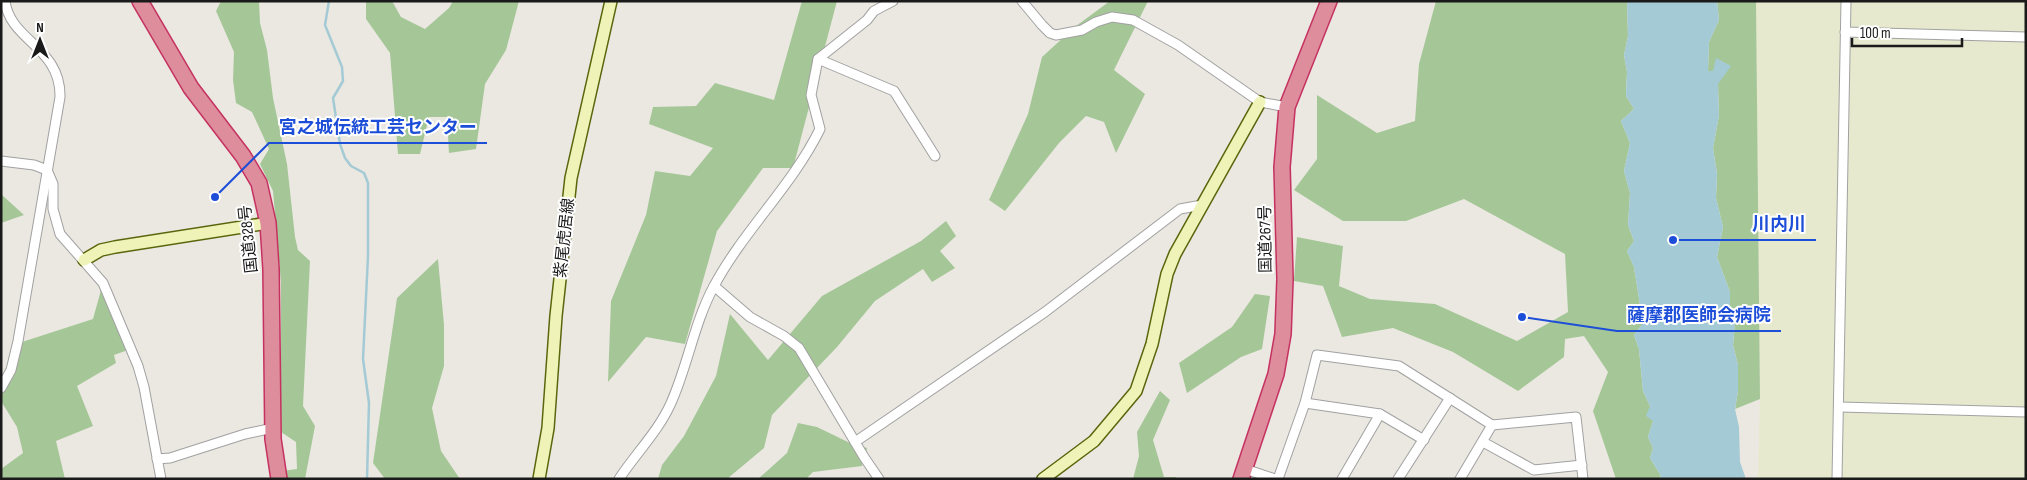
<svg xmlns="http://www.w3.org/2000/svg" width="2027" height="480" font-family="'Sofia Sans Condensed','Noto Sans JP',sans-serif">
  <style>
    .farmland { fill: #e6e9cd }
    .forest { fill: #a5c798 }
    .water { fill: #a4cad6 }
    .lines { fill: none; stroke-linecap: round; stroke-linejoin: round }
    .stream { stroke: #a4cad6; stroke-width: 2.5 }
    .street-casing { stroke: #a1a1a1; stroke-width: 11 }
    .secondary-casing { stroke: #5a660d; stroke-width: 14 }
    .highway-casing { stroke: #c53261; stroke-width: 18 }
    .street { stroke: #fff; stroke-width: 9 }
    .secondary { stroke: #eff3b7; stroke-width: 11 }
    .highway { stroke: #dd8d9b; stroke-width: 15 }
    .labels { text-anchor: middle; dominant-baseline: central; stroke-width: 4; stroke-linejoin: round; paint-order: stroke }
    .street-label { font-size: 16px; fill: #1a1a1a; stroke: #fff }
    .leader { fill: none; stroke: #1d4ed8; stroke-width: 2 }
    .callout-dot { fill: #1d4ed8; stroke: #fff; stroke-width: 2 }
    .callout-label { font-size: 18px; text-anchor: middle; font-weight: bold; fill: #1d4ed8; stroke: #fff; stroke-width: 4; stroke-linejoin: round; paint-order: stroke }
  </style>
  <rect width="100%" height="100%" fill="#ebe8e1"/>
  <polygon class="farmland" points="1756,1 2026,1 2026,479 1758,479 1760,399"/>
  <g class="forest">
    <polygon points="221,1 259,1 260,23 267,50 273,98 287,164 295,237 298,250 310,261 303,406 315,426 305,479 284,479 282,471 297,469 296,442 281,432 281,282 273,191 260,164 269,149 252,112 236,103 233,80 234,52 216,11"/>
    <polygon points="366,1 392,1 401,17 425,29 449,8 453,1 519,1 506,50 485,84 476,149 449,153 447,117 429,117 420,154 398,154 390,53 366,19"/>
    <polygon points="802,1 837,1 793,168 763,168 717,231 685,344 646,337 608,382 611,301 646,215 655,171 690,176 713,148 649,124 653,107 696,106 715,83 774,100"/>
    <polygon points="1110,1 1148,1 1114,70 1145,94 1116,153 1104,122 1086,116 1059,143 1005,211 989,200 1028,114 1042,57 1076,26"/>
    <polygon points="1436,1 1627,1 1628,36 1624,55 1627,72 1626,96 1634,109 1621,121 1630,143 1624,171 1630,193 1628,225 1634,241 1627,251 1634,267 1641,311 1641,326 1634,335 1639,349 1643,391 1650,406 1653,421 1648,437 1653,448 1650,458 1660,474 1661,479 1616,479 1593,411 1608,372 1584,336 1565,339 1564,357 1518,391 1453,352 1393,328 1342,337 1323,286 1294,281 1297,237 1343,246 1339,286 1370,299 1435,304 1517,341 1568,312 1565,254 1464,199 1406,221 1343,221 1294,190 1317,159 1317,95 1377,133 1415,121 1419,64"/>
    <polygon points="1717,1 1756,1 1760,399 1735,409 1738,391 1738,365 1733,345 1735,323 1730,305 1730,292 1717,257 1723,227 1716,198 1717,174 1713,148 1719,115 1718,84 1713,72 1708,71 1709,42 1719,20"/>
    <polygon points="1,195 2,195 24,215 1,223"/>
    <polygon points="946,221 956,236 940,251 955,268 932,282 923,269 875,301 837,347 772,415 764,448 727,479 658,479 662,465 684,436 716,376 730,314 768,360 822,296 921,241"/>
    <polygon points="438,259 444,325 444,366 432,408 441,451 460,479 385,479 373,463 397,298"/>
    <polygon points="101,290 128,350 114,355 116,363 77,386 93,426 56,441 65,479 1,479 1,469 23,453 17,427 1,401 1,389 22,342 93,319"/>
    <polygon points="1255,294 1270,296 1262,349 1241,357 1187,393 1179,363 1232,327"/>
    <polygon points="1160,391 1170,400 1153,440 1164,477 1176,477 1176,479 1133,479 1139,456 1137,432"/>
    <polygon points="798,423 817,427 850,443 867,448 862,466 813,472 806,479 758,479 787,453"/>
  </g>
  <polygon class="water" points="1627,1 1717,1 1719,20 1709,42 1708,71 1713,71 1716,58 1731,66 1718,84 1719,115 1713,148 1717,174 1716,198 1723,227 1717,257 1730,292 1730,305 1735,323 1733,345 1738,365 1738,391 1735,409 1739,427 1740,462 1746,479 1661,479 1660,474 1650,458 1653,448 1648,437 1653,421 1646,416 1650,406 1643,391 1639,349 1634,335 1641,326 1641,311 1634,267 1627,251 1634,241 1628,225 1630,193 1624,171 1630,143 1621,121 1634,109 1626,96 1627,72 1624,55 1628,36"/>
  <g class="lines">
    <polyline class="stream" points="329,1 325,25 342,67 343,81 333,98 340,144 345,158 351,166 364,173 368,183 368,256 363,359 369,403 367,479"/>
    <defs>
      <g id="street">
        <polyline points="1022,1 1042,25 1050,33 1056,35 1082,30 1096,22 1112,17 1133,20 1178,45 1260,102 1287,107"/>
        <polyline points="1845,32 2026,37"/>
        <polyline points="818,59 894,91 935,156"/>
        <polyline points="1,161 34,165 47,170 53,184 53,209 60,234 103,283 138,366 144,387 161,479"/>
        <polyline points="714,286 750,317 784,336 799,348 864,457 879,479"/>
        <path d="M 1,388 L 11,370 L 18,341 L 60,97 C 61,47 10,41 5,1"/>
        <polyline points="1305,403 1380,414 1424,440"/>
        <polyline points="1840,407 2026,412"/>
        <polyline points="855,442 1045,312 1180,209 1202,205"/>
        <polyline points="1483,442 1534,470 1582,465"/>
        <polyline points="157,459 170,458 245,434 273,428"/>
        <polyline points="1245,469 1275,479"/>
        <path d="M 619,479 C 636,453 658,432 671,403 C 688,365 694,323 714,286 C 744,230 792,186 820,129 L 811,95 L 818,59 L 867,20 L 874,11 L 893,1"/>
        <polyline points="1278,479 1305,403 1317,355 1399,366 1492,425 1576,417 1583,479"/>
        <polyline points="1342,479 1380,414"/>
        <polyline points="1398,479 1450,398"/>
        <polyline points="1460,479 1492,425"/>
        <polyline points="1837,479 1846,1"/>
      </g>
      <g id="secondary">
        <polyline points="84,260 101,250 115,247 268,223"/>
        <polyline points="539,479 548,428 556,316 571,178 611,1"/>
        <polyline points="1043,479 1094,441 1136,391 1152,344 1167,274 1175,254 1260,102"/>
      </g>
      <g id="highway">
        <polyline points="140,1 191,88 243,156 259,183 268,223 271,269 273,439 279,479"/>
        <polyline points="1241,479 1276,374 1283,334 1285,279 1282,167 1287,107 1329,1"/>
      </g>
    </defs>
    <use href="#street" class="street-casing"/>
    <use href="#secondary" class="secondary-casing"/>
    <use href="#highway" class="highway-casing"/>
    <use href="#street" class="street"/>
    <use href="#secondary" class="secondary"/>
    <use href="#highway" class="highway"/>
  </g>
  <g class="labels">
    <g class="street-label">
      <text transform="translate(565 238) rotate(-84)">紫尾虎居線</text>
      <text transform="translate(249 239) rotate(-96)">国道328号</text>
      <text transform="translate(1266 239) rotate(-91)">国道267号</text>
    </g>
  </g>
  <path class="leader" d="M215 197L269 143H487M1673 240L1742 240H1816M1522 317L1617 331H1781"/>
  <g class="callout-dot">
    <circle cx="215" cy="197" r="5"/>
    <circle cx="1673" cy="240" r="5"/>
    <circle cx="1522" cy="317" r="5"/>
  </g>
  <g class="callout-label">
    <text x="378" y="133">宮之城伝統工芸センター</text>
    <text x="1779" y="230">川内川</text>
    <text x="1699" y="321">薩摩郡医師会病院</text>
  </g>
  <rect width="2027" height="480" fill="none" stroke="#1a1a1a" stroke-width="5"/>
  <g transform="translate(40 40)" stroke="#ffffff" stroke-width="4" paint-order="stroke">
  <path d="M0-4L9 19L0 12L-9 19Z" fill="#1a1a1a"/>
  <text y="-8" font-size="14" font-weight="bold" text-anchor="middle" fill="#1a1a1a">N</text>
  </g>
  <path d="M1852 38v8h110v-8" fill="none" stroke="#1a1a1a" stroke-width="2.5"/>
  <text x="1860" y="38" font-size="15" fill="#1a1a1a" stroke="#ffffff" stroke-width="4" paint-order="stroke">100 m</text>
</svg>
